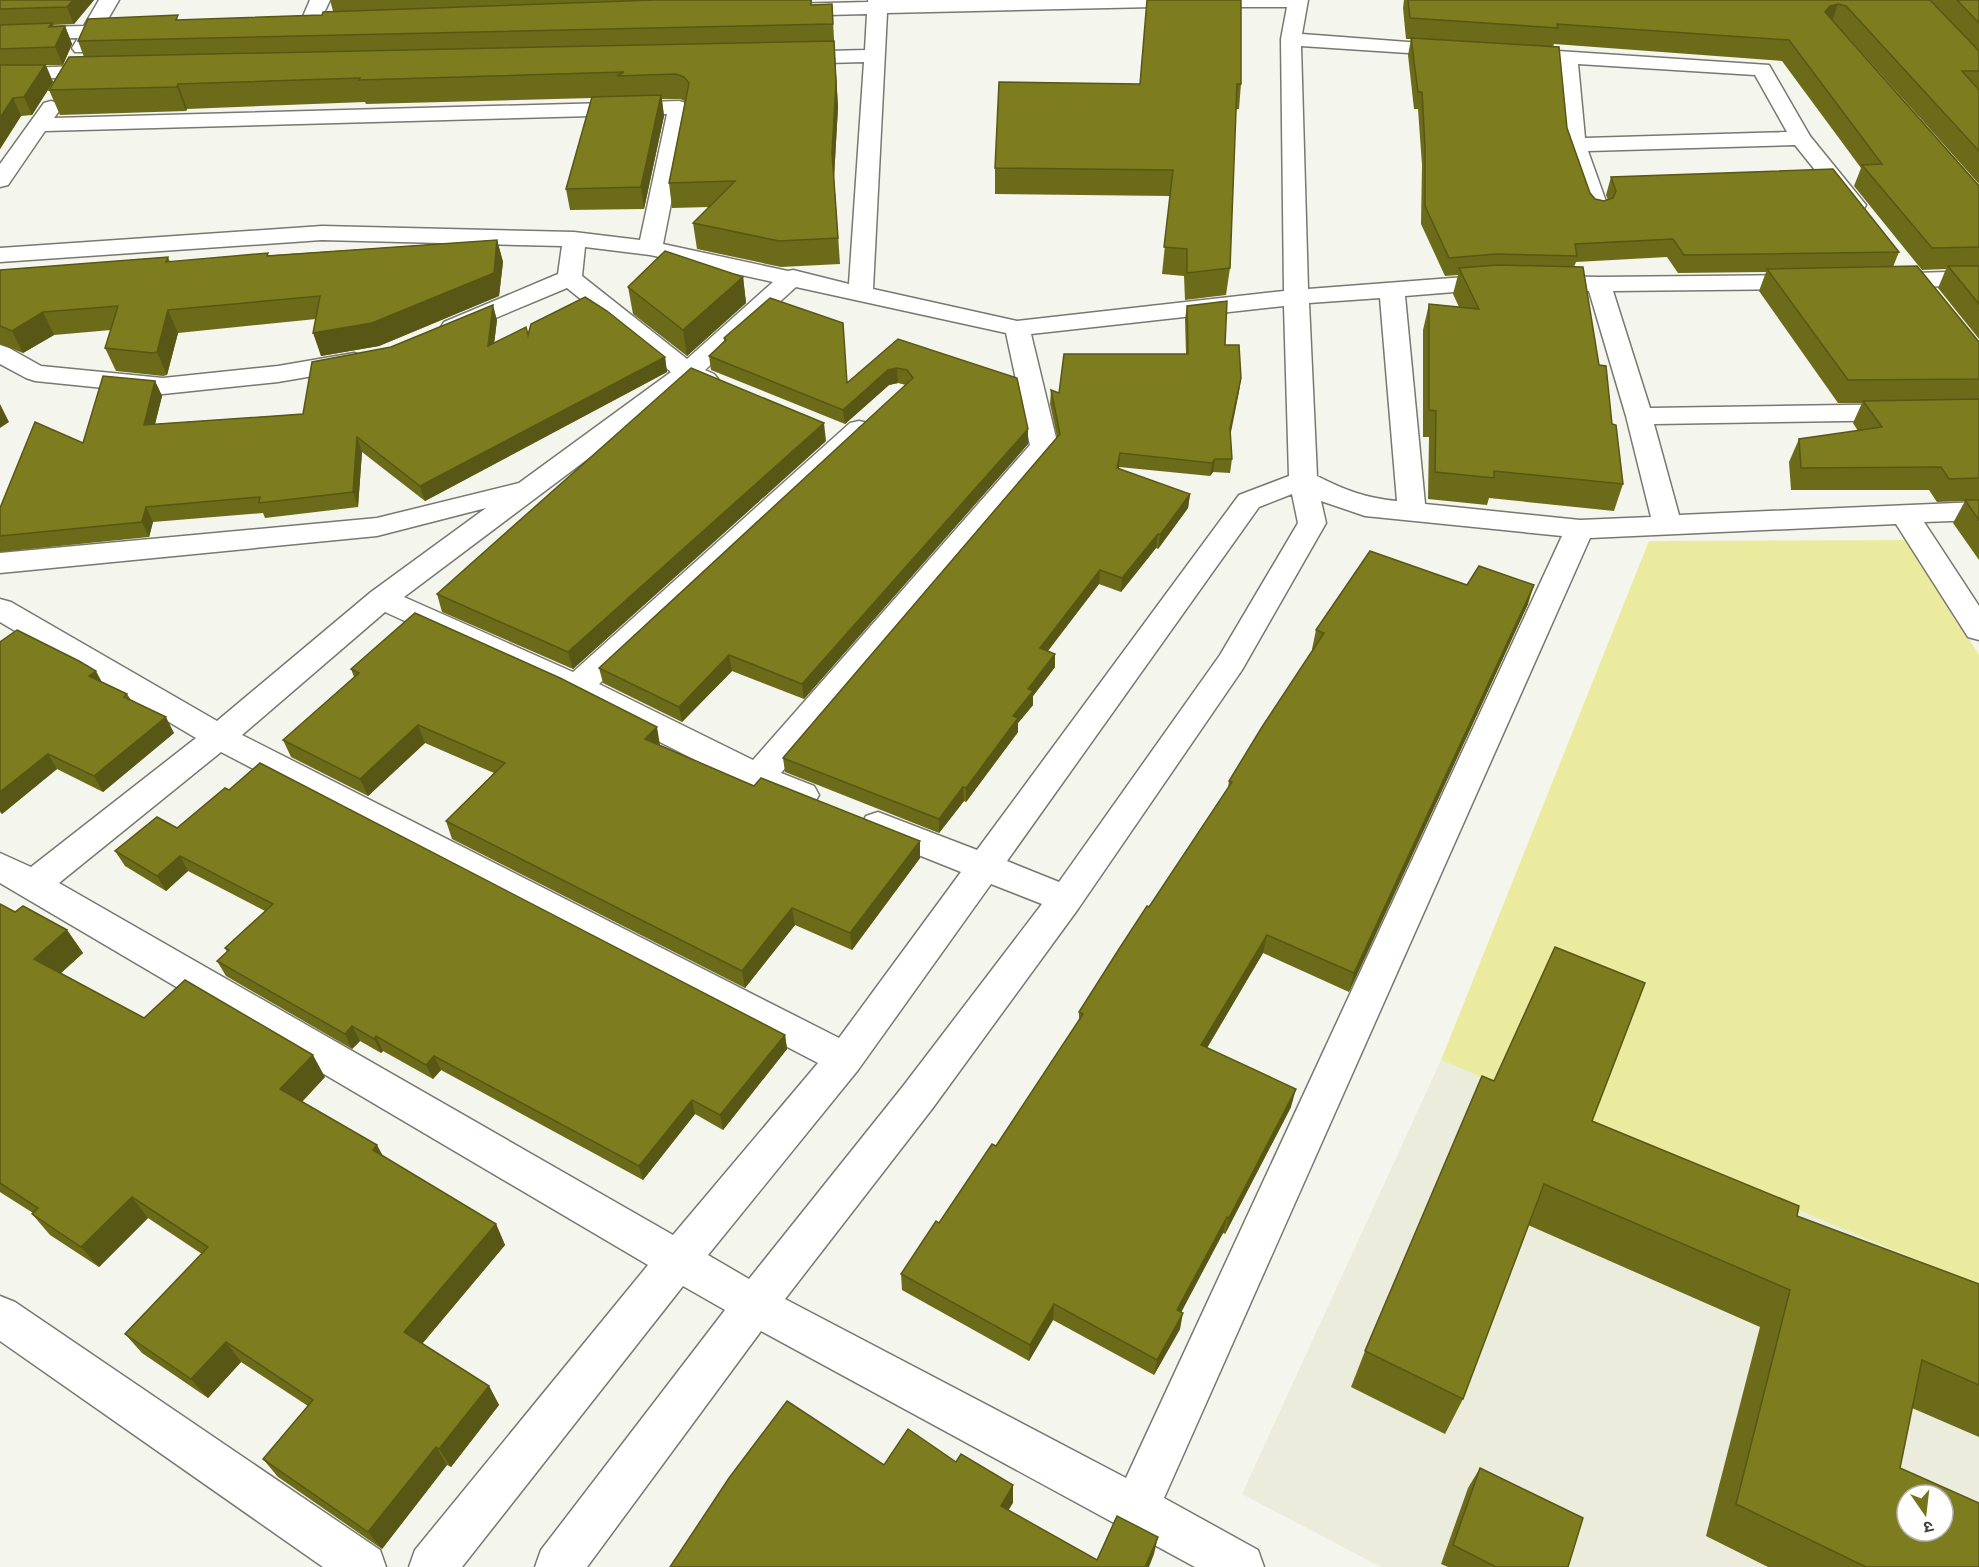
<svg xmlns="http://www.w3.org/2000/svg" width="1979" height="1567" font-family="'PT Serif','Noto Sans Devanagari',serif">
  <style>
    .built { fill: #ebecdc; fill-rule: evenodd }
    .green { fill: #eaeb9f }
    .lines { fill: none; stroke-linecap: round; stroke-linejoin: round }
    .minor-casing { stroke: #787871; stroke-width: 3 }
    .minor { fill: #fff; fill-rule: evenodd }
    .wall { fill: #6c6b1a }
    .shaded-wall { fill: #585715 }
    .building { fill: #7d7c1e; stroke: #585715; stroke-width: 1.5; fill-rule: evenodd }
  </style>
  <rect width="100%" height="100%" fill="#f4f5ed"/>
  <path class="built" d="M 1441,1060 L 1979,1286 L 1979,1567 L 1381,1567 L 1242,1494 ZM 1907,1495 L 1943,1495 L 1943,1531 L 1907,1531 Z"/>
  <polygon class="green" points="1907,540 1979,655 1979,1286 1441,1060 1649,541"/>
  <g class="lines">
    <defs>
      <g id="minor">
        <polygon points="99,0 119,0 104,26 134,27 137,31 134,35 98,38 89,52 75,52 72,48 78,38 0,40 0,28 84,26"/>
        <polygon points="310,0 330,0 315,32 301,32 298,28"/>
        <path d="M 868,0 L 1308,0 L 1302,34 L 1461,46 L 1464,50 L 1461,54 L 1454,56 L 1301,46 L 1308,289 L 1491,275 L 1599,277 L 1807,275 L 1816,277 L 1819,282 L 1816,287 L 1807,289 L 1613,291 L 1650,408 L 1979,403 L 1979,419 L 1654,424 L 1679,515 L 1979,502 L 1979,520 L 1924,522 L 1979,606 L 1979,640 L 1968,637 L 1896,524 L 1590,538 L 1164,1498 L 1258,1550 L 1264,1567 L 1195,1567 L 761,1331 L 587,1567 L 535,1567 L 541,1550 L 725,1310 L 683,1286 L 462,1567 L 409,1567 L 415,1550 L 648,1265 L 0,883 L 0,853 L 31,867 L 196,738 L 0,622 L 0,599 L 11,602 L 217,721 L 371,592 L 486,508 L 377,536 L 0,573 L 0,553 L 377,518 L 519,483 L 671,372 L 567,288 L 462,332 L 453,334 L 444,332 L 441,327 L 444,322 L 558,274 L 562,246 L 322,240 L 0,262 L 0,248 L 322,226 L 574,232 L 640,240 L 667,114 L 45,131 L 8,185 L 0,187 L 0,164 L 44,103 L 51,101 L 58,103 L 62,107 L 54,118 L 679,101 L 686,103 L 690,107 L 663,244 L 788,271 L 793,270 L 849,284 L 864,62 L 791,64 L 784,62 L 781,58 L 784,54 L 791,52 L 865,50 L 867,14 L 787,16 L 780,14 L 777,10 L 780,6 L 787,4 L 868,2 ZM 1154,7 L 1287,7 L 1281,39 L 1284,291 L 1017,321 L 873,289 L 887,13 ZM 585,247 L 650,255 L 773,282 L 687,359 L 582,276 ZM 796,287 L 1006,333 L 1030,445 L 753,760 L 599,684 L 868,435 L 872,429 L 868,423 L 859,421 L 850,423 L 573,672 L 404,597 L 690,382 L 705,387 L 714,384 L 718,379 L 714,374 L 705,370 ZM 1491,289 L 1589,291 L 1626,416 L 1651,517 L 1580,520 L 1425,504 L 1405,296 ZM 1380,298 L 1397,501 C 1365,498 1345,490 1317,476 L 1309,303 ZM 1284,306 L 1289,476 L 1239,495 L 977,850 L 878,812 L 866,816 L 861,825 L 866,834 L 961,872 L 839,1038 L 242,735 L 385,612 L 566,694 L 746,786 L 802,807 L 814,804 L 819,795 L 814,786 L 781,773 L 1058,446 L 1031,334 ZM 1292,494 L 1298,523 L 1220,655 L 1059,882 L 1007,861 L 1259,507 ZM 1321,501 L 1365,516 L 1562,536 L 1126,1478 L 785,1299 L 932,1109 L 1078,909 L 1242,670 L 1326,523 ZM 221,752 L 818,1063 L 673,1235 L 59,883 ZM 991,884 L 1042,904 L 904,1085 L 749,1279 L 708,1255 L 858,1070 Z"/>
        <path d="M 1514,48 L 1769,65 L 1810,136 L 1866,205 L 1863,210 L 1855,212 L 1847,210 L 1795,145 L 1588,151 L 1609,210 L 1606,215 L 1598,217 L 1590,215 L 1564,145 L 1557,63 L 1507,58 L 1504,54 L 1507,50 ZM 1578,64 L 1755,75 L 1787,132 L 1585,138 Z"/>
        <polygon points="103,65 110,67 113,71 110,75 0,81 0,69"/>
        <polygon points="1979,271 1979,285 1883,288 1874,286 1871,281 1874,276 1883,274"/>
        <polygon points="0,345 9,348 41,366 163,378 278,366 354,353 363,356 367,361 363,366 354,369 278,382 163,394 35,381 26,378 0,364"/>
        <polygon points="0,1296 15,1302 380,1550 386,1567 323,1567 0,1341"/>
      </g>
    </defs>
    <use href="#minor" class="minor-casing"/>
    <use href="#minor" class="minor"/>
  </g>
  <g class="wall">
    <polygon points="0,0 94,0 74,24 53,25 54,27 65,26 72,44 63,65 46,65 53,82 32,115 21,116 0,149"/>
    <polygon points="330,0 812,0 811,5 832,4 838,107 834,178 840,264 781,267 697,249 693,223 709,207 672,208 669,183 685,101 680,99 662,99 664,116 644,209 570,210 566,189 592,98 366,104 365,102 187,109 186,111 60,115 49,90 84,57 78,41 180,20 322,15 333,11"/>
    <polygon points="1404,0 1979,0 1979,184 1838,26 1979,186 1979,339 1938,288 1946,269 1922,270 1854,186 1861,168 1782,61 1554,44 1553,47 1567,128 1590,193 1595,199 1604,201 1608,200 1606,195 1611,177 1899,252 1893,267 1979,342 1979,560 1953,523 1965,501 1937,502 1929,490 1791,490 1789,462 1799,439 1858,431 1853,423 1862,403 1838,403 1759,291 1766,272 1678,273 1667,257 1576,262 1574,267 1599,365 1623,484 1614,511 1489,498 1487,505 1428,499 1429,437 1423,437 1423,330 1429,304 1459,307 1453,294 1458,275 1445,276 1421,224 1422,165 1418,109 1414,109 1408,55 1411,39 1406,39 1403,8"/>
    <polygon points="1140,84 1241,84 1239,109 1236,109 1230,268 1226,295 1185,300 1184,276 1162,274 1170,196 995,194 995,168"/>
    <polygon points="497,240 503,262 499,296 379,346 321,356 316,319 178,333 167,375 163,376 116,371 105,348 111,330 54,335 23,353 0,344 0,270 168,257 170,262"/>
    <polygon points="743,277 746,303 687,356 633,314 628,287"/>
    <polygon points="1187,306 1225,345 1241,378 1230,433 1232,459 1230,473 1213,472 1210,476 1119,467 1119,469 1190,494 1188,508 1158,549 1156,548 1121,592 1099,584 1048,651 1055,654 1055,667 1033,696 1033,705 1018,723 1018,732 966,802 964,801 939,833 785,772 783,758 1057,437 1050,404 1051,390 1059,393 1186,354 1185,319"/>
    <polygon points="497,320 494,343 528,335 665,357 667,372 425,501 362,452 358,507 265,518 263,513 153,522 149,537 0,552 0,508 83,443 155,381 162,396 155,424 303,414 391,347"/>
    <polygon points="724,338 847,383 898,339 1028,444 804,699 732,671 682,722 603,683 599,668 906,385 898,383 889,385 845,424 711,370 709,356 724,341"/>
    <polygon points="826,441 573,669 442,612 437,594"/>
    <polygon points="1467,585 1528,604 1349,992 1263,953 1207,1048 1291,1107 1225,1234 1223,1233 1181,1312 1180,1329 1154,1375 1053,1320 1029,1361 902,1290 901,1274 996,1146 1079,1020 1079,1012 1228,788 1229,781 1313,650 1312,649 1316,630"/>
    <polygon points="0,642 102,682 127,694 131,700 174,733 103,792 57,769 2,814 0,812"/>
    <polygon points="351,669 660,745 754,786 920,841 920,858 852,950 795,925 745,988 452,839 446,821 494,773 425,743 368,796 291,757 283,740 354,677"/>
    <polygon points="177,828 785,1035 787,1049 723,1130 695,1114 643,1180 441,1070 433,1079 383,1051 381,1053 360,1041 352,1049 226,976 217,961 227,952 225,948 265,911 188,871 166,891 125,866 115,851"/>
    <polygon points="0,904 15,912 67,930 83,953 61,973 144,1018 325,1077 302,1102 383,1156 496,1224 505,1245 422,1344 489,1386 499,1405 451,1467 447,1465 382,1549 278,1477 263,1459 308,1406 241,1362 208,1398 142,1353 125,1334 202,1254 148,1218 99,1267 50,1235 32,1214 33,1213 0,1192"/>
    <polygon points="1592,1121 1797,1216 1979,1284 1979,1437 1912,1408 1900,1468 1979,1567 1768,1567 1706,1536 1760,1327 1528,1225 1463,1399 1445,1434 1351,1387 1365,1351"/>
    <polygon points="1480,1468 1568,1567 1448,1567 1441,1564 1468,1488"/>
  </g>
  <g class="shaded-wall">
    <polygon points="73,0 94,0 74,24 67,7"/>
    <polygon points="1838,4 1831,24 1825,12 1830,6"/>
    <polygon points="52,23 59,39 65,26 72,44 63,65 55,47 49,27"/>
    <polygon points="834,41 838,107 834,178 840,264 832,153"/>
    <polygon points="45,65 53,82 32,115 24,97"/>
    <polygon points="178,84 187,109 186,111 177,87"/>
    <polygon points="661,95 664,116 644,209 641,187"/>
    <polygon points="13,98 21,116 0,149 0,118"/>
    <polygon points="497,240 503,262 499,296 379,346 321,356 313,333"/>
    <polygon points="743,277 746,303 687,356 683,330"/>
    <polygon points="493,305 497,320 492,361 488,346"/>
    <polygon points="168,310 178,333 167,375 157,352"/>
    <polygon points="43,312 54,335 23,353 12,331"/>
    <polygon points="665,357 667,372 425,501 420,486"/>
    <polygon points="897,368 898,383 889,385 845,424 843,410 888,370"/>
    <polygon points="1241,378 1239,392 1229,442 1230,429"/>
    <polygon points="155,381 162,396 151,440 144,425"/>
    <polygon points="0,404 9,422 0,428"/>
    <polygon points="824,423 826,441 573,669 568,652"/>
    <polygon points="1028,429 1028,444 804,699 802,684"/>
    <polygon points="357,437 362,452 358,507 353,492"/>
    <polygon points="1120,453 1119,467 1116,482 1117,468"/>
    <polygon points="1215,459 1213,472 1210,476 1212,463"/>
    <polygon points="1190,494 1188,508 1158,549 1160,535"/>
    <polygon points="146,507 153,522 149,537 142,522"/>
    <polygon points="1158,534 1156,548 1121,592 1122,578"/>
    <polygon points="1100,570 1099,584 1039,662 1040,648"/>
    <polygon points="1534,585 1528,604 1349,992 1354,973"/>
    <polygon points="1055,654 1055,667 1033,696 1033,705 1018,723 1018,732 966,802 966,788 1028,689"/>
    <polygon points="729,655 732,671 682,722 679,707"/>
    <polygon points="96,671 104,686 89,676"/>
    <polygon points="166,717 174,733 103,792 94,776"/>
    <polygon points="418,725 425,743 368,796 360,779"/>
    <polygon points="657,727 660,745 645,739"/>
    <polygon points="48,754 57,769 2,814 0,810 0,792"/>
    <polygon points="963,787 964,801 939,833 939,819"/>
    <polygon points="920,841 920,858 852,950 850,933"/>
    <polygon points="180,856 188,871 166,891 157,876"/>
    <polygon points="792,908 795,925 745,988 742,971"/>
    <polygon points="67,930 83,953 51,982 34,959"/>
    <polygon points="1267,935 1263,953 1198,1063 1201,1045"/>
    <polygon points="352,1026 360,1041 352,1049 345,1034"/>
    <polygon points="785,1035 787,1049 723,1130 720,1115"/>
    <polygon points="376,1036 383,1051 381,1053 374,1039"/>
    <polygon points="313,1055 325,1077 293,1111 280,1089"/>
    <polygon points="434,1056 441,1070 433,1079 426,1065"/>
    <polygon points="1296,1089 1291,1107 1225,1234 1229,1218"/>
    <polygon points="692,1100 695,1114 643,1180 639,1166"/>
    <polygon points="377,1145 389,1167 373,1150"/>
    <polygon points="132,1197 148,1218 99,1267 81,1247"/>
    <polygon points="1227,1217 1223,1233 1174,1326 1177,1310"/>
    <polygon points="496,1224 505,1245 416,1351 404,1332"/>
    <polygon points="1054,1304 1053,1320 1029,1361 1030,1345"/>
    <polygon points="1183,1313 1180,1329 1154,1375 1157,1360"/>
    <polygon points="226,1342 241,1362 208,1398 191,1379"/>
    <polygon points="489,1386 499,1405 451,1467 439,1449"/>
    <polygon points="436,1447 447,1465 382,1549 368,1532"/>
    <polygon points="1013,1485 1013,1503 1000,1524 1001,1506"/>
    <polygon points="1158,1537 1154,1554 1149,1567 1145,1567"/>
  </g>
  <g class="building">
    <polygon points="0,0 73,0 67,7 0,9"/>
    <polygon points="655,0 811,0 811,5 832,4 833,24 78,41 88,19 178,15 176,20 322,15 323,12"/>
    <polygon points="1147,0 1241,0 1241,84 1237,84 1230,268 1187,273 1187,249 1164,247 1173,170 995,168 999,82 1140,84"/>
    <polygon points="1408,0 1930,0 1979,51 1979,71 1962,71 1979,90 1979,151 1846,6 1838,4 1830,6 1825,12 1979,186 1979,247 1932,248 1862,165 1882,164 1789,40 1557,24 1558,28 1410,18"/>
    <polygon points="1957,0 1979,0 1979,23"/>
    <polygon points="52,23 49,27 65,26 55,47 0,49 0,25"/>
    <polygon points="1411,38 1559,47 1567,128 1590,193 1595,199 1604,201 1613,198 1616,191 1611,177 1833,169 1899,252 1684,255 1673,239 1575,244 1577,256 1496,254 1449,258 1425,206 1425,147 1422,92 1418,92"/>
    <polygon points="834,41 836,83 832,153 838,238 779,241 693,223 735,181 669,183 689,83 684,77 676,74 617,76 624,72 359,80 360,78 178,84 177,87 49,90 69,57"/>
    <polygon points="0,65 45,65 24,97 13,98 0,118"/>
    <polygon points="661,95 641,187 566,189 592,97"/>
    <polygon points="497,240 494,273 372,323 313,333 320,296 168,310 157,352 153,353 105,348 118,306 43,312 12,331 0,326 0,270 168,257 166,262 268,253 267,256"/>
    <polygon points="665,251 743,277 683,330 628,287"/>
    <polygon points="1498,265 1583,267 1599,365 1606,366 1612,424 1616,425 1623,484 1494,471 1494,478 1435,472 1436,411 1429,410 1429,304 1479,309 1459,268"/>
    <polygon points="1917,266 1979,342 1979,379 1848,380 1767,269"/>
    <polygon points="1948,266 1979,266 1979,304"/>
    <polygon points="585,297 607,311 665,357 420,486 357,437 353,492 259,503 260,497 146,507 142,522 0,536 0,508 35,422 83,443 103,376 155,381 144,425 303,414 312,362 391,347 493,305 488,346 526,327 528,335 531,324"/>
    <polygon points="770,298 843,323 847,383 898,339 1017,378 1028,429 802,684 729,655 679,707 599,668 913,378 907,370 897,368 888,370 843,410 709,356 726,340 724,338"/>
    <polygon points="1227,301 1225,345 1239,345 1241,378 1230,429 1232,459 1215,459 1212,463 1120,453 1117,468 1190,494 1160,535 1158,534 1122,578 1100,570 1040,648 1055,654 1028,689 1033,691 1013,716 1018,718 966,788 963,787 939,819 783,758 1060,434 1051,390 1059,393 1064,354 1188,354 1187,306"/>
    <polygon points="691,368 824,423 568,652 437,594"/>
    <polygon points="1979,399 1979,478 1949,479 1941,467 1801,468 1799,439 1882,427 1863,401"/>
    <polygon points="1965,500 1979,500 1979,520"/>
    <polygon points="1370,551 1467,585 1479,566 1534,585 1354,973 1267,935 1201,1045 1296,1089 1229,1218 1227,1217 1177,1310 1183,1313 1157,1360 1054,1304 1030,1345 901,1274 936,1221 939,1223 992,1144 996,1146 1083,1014 1079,1012 1119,949 1147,906 1149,907 1232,782 1229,781 1262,727 1324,633 1316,630"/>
    <polygon points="415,613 560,678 657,727 645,739 754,786 761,778 920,841 850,933 792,908 742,971 446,821 505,763 418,725 360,779 283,740 359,673 351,669"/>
    <polygon points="17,630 79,661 96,671 89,676 127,694 124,697 166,717 94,776 48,754 0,792 0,642"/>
    <polygon points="260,763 785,1035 720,1115 692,1100 639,1166 434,1056 426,1065 376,1036 374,1039 352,1026 345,1034 217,961 229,950 225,948 273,904 180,856 157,876 115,851 157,817 177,828 225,788 229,790"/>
    <polygon points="0,904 15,912 23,906 67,930 34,959 144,1018 185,980 313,1055 280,1089 377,1145 373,1150 496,1224 404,1332 489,1386 439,1449 436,1447 368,1532 263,1459 313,1400 226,1342 191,1379 125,1334 208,1247 132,1197 81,1247 32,1214 38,1208 0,1183"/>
    <path d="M 1555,947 L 1645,983 L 1592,1121 L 1799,1206 L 1797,1216 L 1979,1284 L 1979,1385 L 1922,1360 L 1900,1468 L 1979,1503 L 1979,1567 L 1866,1567 L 1736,1504 L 1790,1290 L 1544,1184 L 1463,1399 L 1365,1351 L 1482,1076 L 1494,1081 ZM 1907,1495 L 1943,1495 L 1943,1531 L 1907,1531 Z"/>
    <polygon points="787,1401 884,1465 908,1429 956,1462 961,1454 1013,1485 1001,1506 1097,1560 1117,1516 1158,1537 1145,1567 670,1567 729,1478"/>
    <polygon points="1480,1468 1583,1518 1568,1567 1496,1567 1453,1545"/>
  </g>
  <g transform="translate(1925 1513) rotate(166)"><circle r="28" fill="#ffffff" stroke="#b1b1b0" stroke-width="1.5"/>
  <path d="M0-4.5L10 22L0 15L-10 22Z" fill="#757419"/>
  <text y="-9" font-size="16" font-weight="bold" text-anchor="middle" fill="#3d3d3a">उ</text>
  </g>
</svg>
